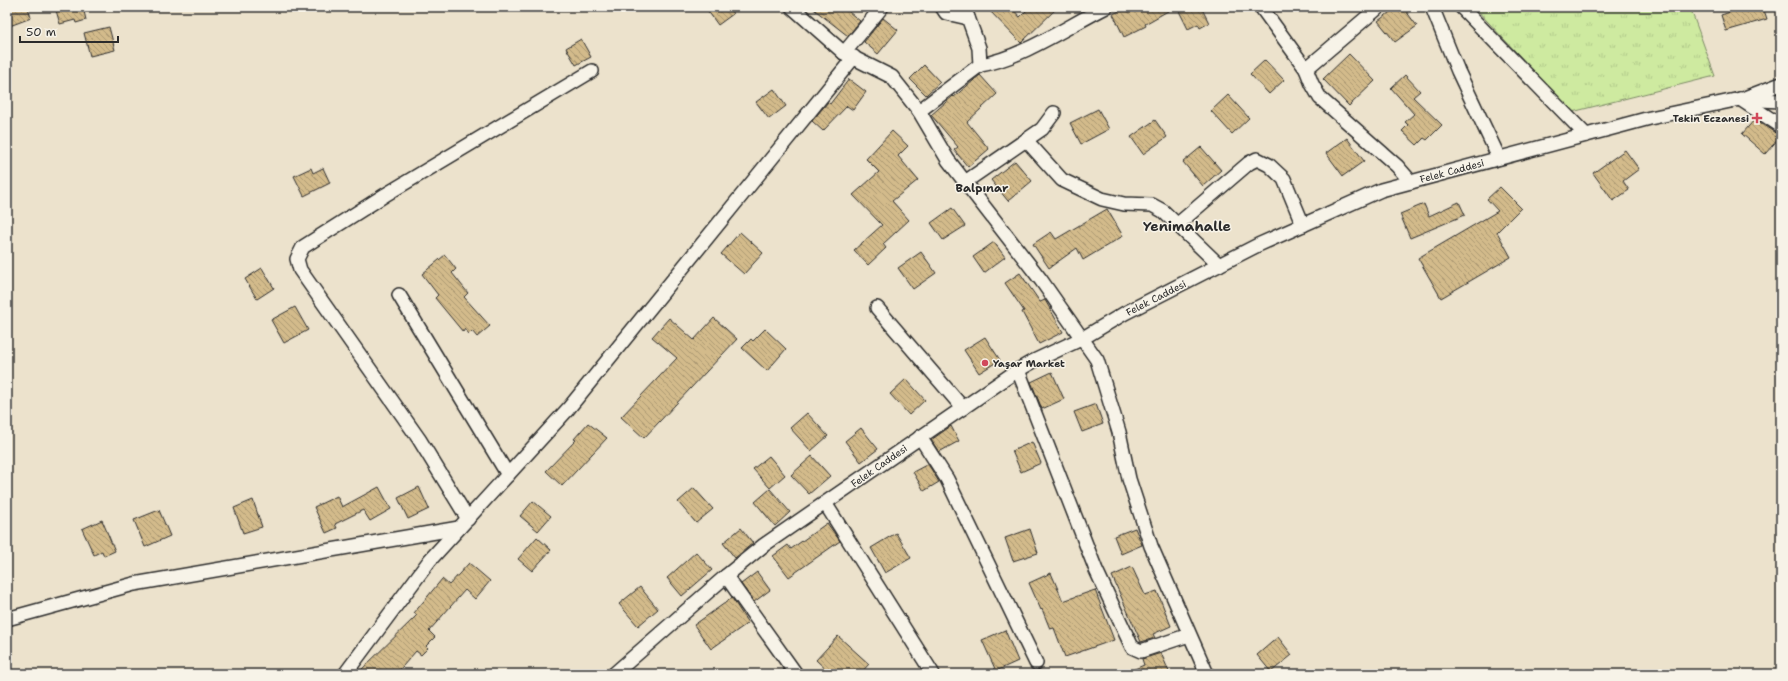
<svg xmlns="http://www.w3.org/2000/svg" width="1788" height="681" font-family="'Shantell Sans',sans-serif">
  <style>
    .grass { fill: url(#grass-tufts); stroke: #7c8a66 }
    .building { fill: url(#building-back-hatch); stroke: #2b2b2b }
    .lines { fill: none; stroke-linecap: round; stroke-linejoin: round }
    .minor-casing { stroke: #2b2b2b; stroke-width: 16 }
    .minor { stroke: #f7f3e8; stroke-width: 13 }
    .poi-dot { fill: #d1495b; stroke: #f7f3e8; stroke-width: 1.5 }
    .labels { text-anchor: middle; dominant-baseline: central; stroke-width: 3; stroke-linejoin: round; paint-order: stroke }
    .poi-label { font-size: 10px; font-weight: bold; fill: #2b2b2b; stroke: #f7f3e8; text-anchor: end }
    .street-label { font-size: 10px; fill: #2b2b2b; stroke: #f7f3e8 }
    .quarter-label { font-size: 12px; font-weight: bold; fill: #2b2b2b; stroke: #f7f3e8 }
    .district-label { font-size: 14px; font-weight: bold; fill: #2b2b2b; stroke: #f7f3e8 }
  </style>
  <defs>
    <pattern id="grass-tufts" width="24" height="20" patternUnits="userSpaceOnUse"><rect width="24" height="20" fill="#ceeaa0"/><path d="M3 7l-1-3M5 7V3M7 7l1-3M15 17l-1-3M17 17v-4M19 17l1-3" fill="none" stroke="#b1c98a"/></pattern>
    <pattern id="building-back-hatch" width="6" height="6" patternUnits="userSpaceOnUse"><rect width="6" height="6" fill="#d3bb8b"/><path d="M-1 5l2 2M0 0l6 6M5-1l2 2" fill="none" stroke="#ab9872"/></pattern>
  </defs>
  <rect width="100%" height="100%" fill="#ece2cc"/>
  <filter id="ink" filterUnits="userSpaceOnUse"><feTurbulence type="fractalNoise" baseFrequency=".025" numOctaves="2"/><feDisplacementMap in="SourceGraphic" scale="8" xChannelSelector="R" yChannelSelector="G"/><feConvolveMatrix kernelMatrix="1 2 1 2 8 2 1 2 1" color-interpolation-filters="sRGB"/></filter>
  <g filter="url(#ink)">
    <polygon class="grass" points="1474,7 1690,7 1715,76 1572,112"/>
    <g class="building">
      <polygon points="7,7 28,7 31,18 7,27"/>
      <polygon points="55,7 83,7 86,20 76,23 75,20 60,24"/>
      <polygon points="705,7 729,7 733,14 718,25"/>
      <polygon points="811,7 843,7 860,21 848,36"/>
      <polygon points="986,7 1011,7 1020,17 1030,7 1058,7 1021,43"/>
      <polygon points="1128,7 1175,7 1145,24 1146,26 1124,37 1113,14"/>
      <polygon points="1177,7 1201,7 1209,23 1200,28 1198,24 1188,29"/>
      <polygon points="1397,7 1403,7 1417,26 1395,42 1378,21"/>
      <polygon points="1746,7 1763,7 1767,19 1726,31 1721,15"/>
      <polygon points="883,18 898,30 878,54 864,42"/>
      <polygon points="109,27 115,50 90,56 84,33"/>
      <polygon points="581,39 591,57 576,65 566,48"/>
      <polygon points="1349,54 1375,81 1349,106 1323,79"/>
      <polygon points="1265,60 1284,80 1269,94 1250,74"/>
      <polygon points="924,65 940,82 926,95 910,79"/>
      <polygon points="980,75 997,94 967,122 989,149 968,167 954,150 958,147 931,115 953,96 954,97"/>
      <polygon points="1405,75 1420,91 1413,97 1442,125 1427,140 1424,138 1417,145 1402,131 1408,125 1405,122 1414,114 1391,88"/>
      <polygon points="849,79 866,92 853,110 847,106 823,131 812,121 828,102 830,104"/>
      <polygon points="774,89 786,106 769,119 756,102"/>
      <polygon points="1228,95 1249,118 1232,134 1211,111"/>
      <polygon points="1098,109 1109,129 1081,144 1070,123"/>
      <polygon points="1755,119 1781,136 1765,154 1742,134"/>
      <polygon points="1155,120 1167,137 1143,154 1131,137"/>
      <polygon points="892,131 908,146 898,156 918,180 892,201 909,220 883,244 886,248 868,265 854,250 882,225 853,195 879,172 866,159"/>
      <polygon points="1347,138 1364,161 1343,176 1326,153"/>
      <polygon points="1201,147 1221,170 1203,186 1183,162"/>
      <polygon points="1625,150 1639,169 1623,181 1629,190 1613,201 1593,173"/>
      <polygon points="1015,161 1032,181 1008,201 991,180"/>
      <polygon points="311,168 313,173 323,168 330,183 304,196 294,176"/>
      <polygon points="1500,187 1521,208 1497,232 1511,257 1441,298 1418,258 1498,211 1487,199"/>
      <polygon points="1459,202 1465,215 1410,238 1400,214 1424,204 1429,216"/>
      <polygon points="952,208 965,226 943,240 931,223"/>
      <polygon points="1107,209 1123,236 1083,260 1077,248 1049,268 1033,244 1051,232 1056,239"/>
      <polygon points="740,232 763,253 744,274 721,254"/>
      <polygon points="994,242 1005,257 984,273 973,257"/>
      <polygon points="921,252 936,273 913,289 898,268"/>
      <polygon points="445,255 456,269 452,273 468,293 464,297 490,326 477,337 472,331 469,334 465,329 463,332 435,298 438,295 422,274"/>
      <polygon points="262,268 274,288 257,299 245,279"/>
      <polygon points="1020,273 1040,302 1045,300 1063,332 1039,344 1022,312 1024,311 1005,283"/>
      <polygon points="295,307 308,330 284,343 271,320"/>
      <polygon points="669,318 694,340 714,318 737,339 644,438 621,417 677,358 652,337"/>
      <polygon points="765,329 786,349 767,371 742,348 751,339 753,341"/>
      <polygon points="985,337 1000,360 979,373 964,350"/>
      <polygon points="1052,372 1064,399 1042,409 1031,382"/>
      <polygon points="906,379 925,400 909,415 890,394"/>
      <polygon points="1096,404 1103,424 1082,432 1074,412"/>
      <polygon points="807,413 828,436 811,451 790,428"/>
      <polygon points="588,423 607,438 562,486 546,471 576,440 574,439"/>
      <polygon points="951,426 959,441 939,452 931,440"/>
      <polygon points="861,428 878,449 861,462 845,441"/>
      <polygon points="1032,442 1041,463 1021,472 1012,451"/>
      <polygon points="769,456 785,475 770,488 753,469"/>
      <polygon points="812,456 830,476 809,494 791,475"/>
      <polygon points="928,464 939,482 924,491 913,472"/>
      <polygon points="379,487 391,509 370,521 363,510 335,524 337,528 326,533 314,507 337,496 342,507"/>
      <polygon points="419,487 429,509 408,519 398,498"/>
      <polygon points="694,488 713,509 696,523 678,502"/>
      <polygon points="770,489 790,512 775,526 755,502"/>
      <polygon points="253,500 262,527 243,533 234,508"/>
      <polygon points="533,501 551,516 538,531 520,516"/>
      <polygon points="159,510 170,536 145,547 134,520"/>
      <polygon points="102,520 115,551 104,556 102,551 94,555 82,529"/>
      <polygon points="827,523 840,541 789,577 773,556 788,545 791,549"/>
      <polygon points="741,528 753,543 735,558 723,543"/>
      <polygon points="1135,528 1142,545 1121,554 1114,536"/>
      <polygon points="1030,529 1038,553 1013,561 1005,538"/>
      <polygon points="896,533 911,558 885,573 871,548"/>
      <polygon points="537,537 551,550 532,571 518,559"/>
      <polygon points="696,552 712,570 682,596 667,578"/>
      <polygon points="469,563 490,581 475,599 465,590 429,631 435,637 426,646 428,648 421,655 416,651 396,674 357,674 417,615 414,613 442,579 449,585"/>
      <polygon points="1132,567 1145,595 1157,591 1171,626 1153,634 1155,638 1141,642 1112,576"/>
      <polygon points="757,572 770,590 754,602 741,584"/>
      <polygon points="1051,573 1063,601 1095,590 1114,640 1065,657 1054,628 1050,629 1042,609 1041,610 1029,583"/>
      <polygon points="640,587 658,609 638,626 619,604"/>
      <polygon points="732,598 748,623 711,649 694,625"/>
      <polygon points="1005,630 1018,661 996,671 982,640"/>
      <polygon points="838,636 869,664 860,674 831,674 816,660"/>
      <polygon points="1278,637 1292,655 1271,672 1257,655"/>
      <polygon points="1161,653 1170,674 1123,674 1144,665 1142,659"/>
    </g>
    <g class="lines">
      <defs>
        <g id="minor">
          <polyline points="792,7 844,53 892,77 919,111"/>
          <polyline points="942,7 946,13 968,18"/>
          <polyline points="965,7 966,12 979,48 980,65 919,111 948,160 1041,280 1097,360 1119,432 1129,479 1151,546 1207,674"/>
          <polyline points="1261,7 1306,69 1312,84 1320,98 1397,166 1411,182"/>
          <polyline points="1432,7 1458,71 1499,158"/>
          <polyline points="1461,7 1586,135"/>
          <polyline points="844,53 882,7"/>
          <path d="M 980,65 C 1022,58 1068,26 1106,7"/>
          <polyline points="1306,69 1379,7"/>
          <polyline points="1747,97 1781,84"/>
          <polyline points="1740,99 1781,126"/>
          <polyline points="1026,140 1062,180 1102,199 1124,204 1152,205 1163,211 1219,265"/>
          <polyline points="965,182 1042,129 1054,113"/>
          <polyline points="1178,224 1249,163 1257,159 1269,165 1284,179 1303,225"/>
          <polyline points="399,295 508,475"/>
          <polyline points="877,308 963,408"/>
          <polyline points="1018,370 1096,570 1132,647 1141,651 1189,635"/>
          <polyline points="920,437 947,479 1036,663"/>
          <polyline points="825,503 933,674"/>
          <polyline points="468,519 419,439 300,270 297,259 303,247 385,195 592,71"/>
          <polyline points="726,576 796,674"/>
          <polyline points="7,619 134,584 459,528"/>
          <polyline points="345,674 430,560 568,409 854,57"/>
          <polyline points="614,674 726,576 764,545 1018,370 1032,362 1083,338 1125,313 1258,245 1381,190 1650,118 1740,99 1781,101"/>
        </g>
      </defs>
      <use href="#minor" class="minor-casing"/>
      <use href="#minor" class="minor"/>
    </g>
  </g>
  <g class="poi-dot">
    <path d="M1755 112h4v4h4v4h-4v4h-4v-4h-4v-4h4z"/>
    <circle cx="985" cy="363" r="4"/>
  </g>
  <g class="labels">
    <g class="poi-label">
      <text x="1749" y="118">Tekin Eczanesi</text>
      <text x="993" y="363" text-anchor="start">Yaşar Market</text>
    </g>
    <g class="street-label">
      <text transform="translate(1452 171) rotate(-15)">Felek Caddesi</text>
      <text transform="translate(1156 298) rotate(-27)">Felek Caddesi</text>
      <text transform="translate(879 466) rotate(-35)">Felek Caddesi</text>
    </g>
    <g class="quarter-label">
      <text x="982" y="188">Balpınar</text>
    </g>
    <g class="district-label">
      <text x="1187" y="226">Yenimahalle</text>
    </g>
  </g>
  <rect width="1788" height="681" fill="none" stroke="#f7f3e8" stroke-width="24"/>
  <rect x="12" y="12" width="1764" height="657" fill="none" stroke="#2b2b2b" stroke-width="1.5" filter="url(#ink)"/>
  <path d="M20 36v6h98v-6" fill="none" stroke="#2b2b2b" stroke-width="2"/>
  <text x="26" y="36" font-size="12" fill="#2b2b2b" stroke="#f7f3e8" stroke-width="3" paint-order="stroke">50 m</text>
</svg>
